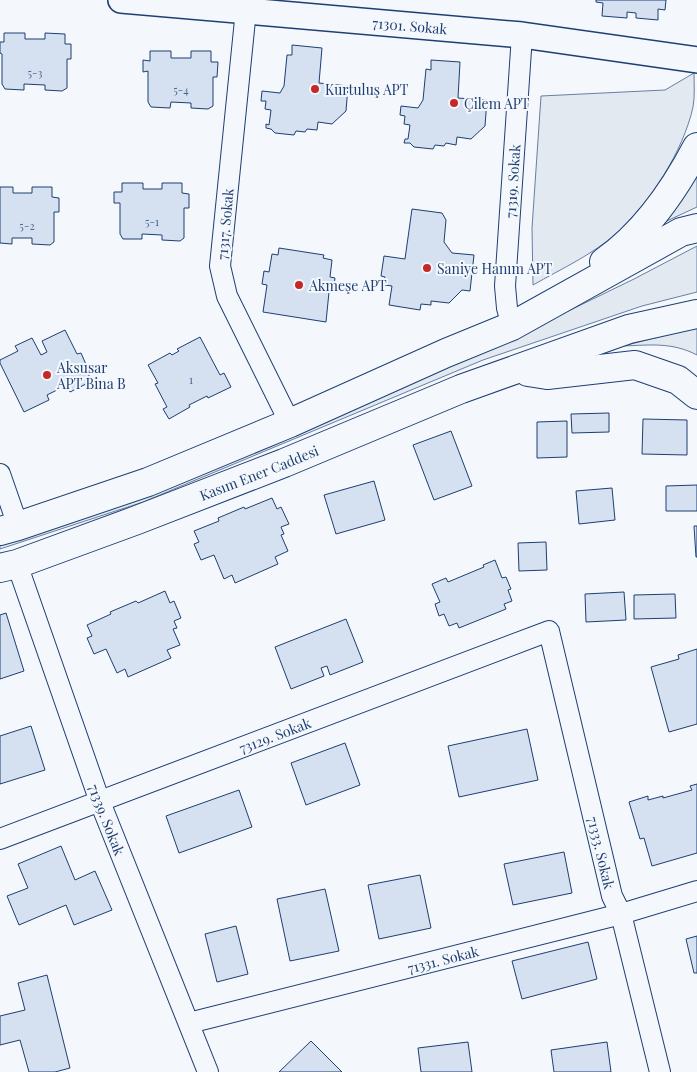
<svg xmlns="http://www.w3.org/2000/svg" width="697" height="1072" font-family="'Playfair Display',serif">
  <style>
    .green { fill: #e3e9f0; stroke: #687fa3 }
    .building { fill: #d5e0f0; stroke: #1d3f73 }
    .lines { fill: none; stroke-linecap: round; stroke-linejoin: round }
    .minor-casing { stroke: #1d3f73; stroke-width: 22 }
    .tertiary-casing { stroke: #1d3f73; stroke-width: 28 }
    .secondary-casing { stroke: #1d3f73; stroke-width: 30 }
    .minor { stroke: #f4f7fb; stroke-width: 20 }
    .tertiary { stroke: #f4f7fb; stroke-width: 25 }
    .secondary { stroke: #f4f7fb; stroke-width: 28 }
    .poi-dot { fill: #c62828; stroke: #f4f7fb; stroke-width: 2 }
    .labels { text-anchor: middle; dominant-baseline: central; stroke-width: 4; stroke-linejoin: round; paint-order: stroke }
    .number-label { font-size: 11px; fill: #4b6792 }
    .street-label { font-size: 14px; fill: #1d3f73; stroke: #f4f7fb }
    .poi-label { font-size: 14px; fill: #1d3f73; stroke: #f4f7fb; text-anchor: start }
  </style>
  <rect width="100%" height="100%" fill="#f4f7fb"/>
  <g class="green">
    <path d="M 694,73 C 694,84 695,96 693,107 C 683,152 650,202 617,233 C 592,255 561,269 533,285 L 532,228 L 541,96 L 665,90 Z"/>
    <polygon points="697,168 697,207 654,227"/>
    <polygon points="697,246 697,292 642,306 483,360 143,502 0,549 0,542 521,334 634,279"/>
    <path d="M 697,327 L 697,355 C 672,342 650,345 623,346 Z"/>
  </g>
  <g class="building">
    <polygon points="596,0 666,0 665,10 658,9 658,20 636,18 636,13 627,12 627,18 602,16 603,3 596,2"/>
    <polygon points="4,33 25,33 25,39 45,39 45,33 65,34 65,44 71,44 71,59 67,59 67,88 62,91 45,90 45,85 24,84 24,90 5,89 2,84 2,54 0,53 0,42 4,42"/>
    <polygon points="292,45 322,48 319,83 348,86 346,111 332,124 318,122 317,130 307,129 305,132 296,131 294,135 275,133 271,129 266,128 266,124 269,125 271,110 265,109 266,101 261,101 262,91 280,93 284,86 287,55 292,55"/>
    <polygon points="150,51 171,51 171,58 191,58 191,51 211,51 211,62 218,62 217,77 213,77 213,106 208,109 191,108 191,103 171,102 170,108 151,107 148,102 148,71 143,72 143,60 150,61"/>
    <polygon points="431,60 460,62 458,98 487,100 485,126 471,139 457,137 456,145 446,143 444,146 435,145 433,149 414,147 410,143 404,143 405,139 408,139 410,125 404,124 405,116 400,115 401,106 418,108 423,100 426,69 431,70"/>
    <polygon points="122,183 143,183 143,189 162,189 162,183 182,183 182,193 189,194 189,208 184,208 184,238 180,241 162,240 162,235 142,234 142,239 123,239 120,234 120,203 114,203 114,192 122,192"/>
    <polygon points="0,187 13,187 13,193 32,193 32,187 52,187 52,197 59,198 59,212 54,212 54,242 50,245 32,244 32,238 12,238 12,244 0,243"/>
    <polygon points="412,209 442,213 446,220 444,242 452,253 474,255 470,291 462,290 449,303 431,301 431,305 421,304 420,310 389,305 392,286 384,285 385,277 381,276 384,256 405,259"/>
    <polygon points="279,248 324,255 323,258 332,260 330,277 335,278 333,292 329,292 326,322 263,312 267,285 262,284 264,271 269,272 272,254 278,255"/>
    <polygon points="65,330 77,354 81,353 88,369 86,370 92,381 70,392 67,385 47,395 49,400 24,412 0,363 0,360 18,351 15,346 32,338 41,355 47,352 42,341"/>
    <polygon points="200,337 220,375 224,373 231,387 208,398 207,396 189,405 190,407 169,419 163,409 167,407 155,384 158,383 148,365 170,353 172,355 179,351 177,349"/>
    <polygon points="609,413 609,432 572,433 571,414"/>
    <polygon points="643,419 687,420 687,455 642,454"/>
    <polygon points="567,421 567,457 537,458 537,422"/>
    <polygon points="451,431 472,486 434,500 413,445"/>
    <polygon points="374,481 385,520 336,534 324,495"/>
    <polygon points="697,485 697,511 666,511 666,486"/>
    <polygon points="612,488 615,520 579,524 576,491"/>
    <polygon points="272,498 277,509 281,507 289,524 281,527 284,534 281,535 288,551 275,557 278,564 235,583 232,575 224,579 214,555 201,560 194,544 199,542 194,531 219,521 218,518 244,507 245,509"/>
    <polygon points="694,526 697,526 697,557 696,557"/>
    <polygon points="546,542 547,570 519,571 518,543"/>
    <polygon points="495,560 502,578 506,577 511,589 508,590 512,601 504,604 506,609 459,628 457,623 449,626 444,614 439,616 435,604 440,602 432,584 446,578 448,582 484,567 483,565"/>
    <polygon points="165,591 170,603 174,601 181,618 174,621 177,628 173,629 180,645 167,650 171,658 128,677 125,669 117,673 106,649 94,654 87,638 92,636 87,625 111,614 110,612 136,601 138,603"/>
    <polygon points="624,592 626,620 586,622 585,594"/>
    <polygon points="675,594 676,618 634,619 634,595"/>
    <polygon points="6,613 24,671 0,679 0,615"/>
    <polygon points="346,619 363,662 330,675 327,666 321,668 324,676 291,689 275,647"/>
    <polygon points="697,649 697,724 669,732 651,667 679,659 678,655"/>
    <polygon points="31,726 45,770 0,784 0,736"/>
    <polygon points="527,729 538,780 459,797 448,746"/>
    <polygon points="345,743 360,785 306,805 291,763"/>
    <polygon points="697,784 697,853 652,866 644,838 640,839 629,802 648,796 648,800 663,796 663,798 692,790 690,786"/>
    <polygon points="239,790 252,827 179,853 166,816"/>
    <polygon points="61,846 75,880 95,871 112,910 74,925 66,905 19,925 7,896 28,888 18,864"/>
    <polygon points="564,852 572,893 513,905 504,864"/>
    <polygon points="420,875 431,928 379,939 368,885"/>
    <polygon points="325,889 339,951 290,961 277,899"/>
    <polygon points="236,926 248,974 217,982 205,934"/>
    <polygon points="697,936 697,973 694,973 686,939"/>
    <polygon points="588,942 597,979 522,999 512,961"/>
    <polygon points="47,975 70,1068 55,1072 29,1072 20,1040 0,1045 0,1016 25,1010 18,983"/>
    <polygon points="311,1041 342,1072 279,1072"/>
    <polygon points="468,1042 472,1072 421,1072 418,1048"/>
    <polygon points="607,1042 611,1072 554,1072 551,1050"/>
  </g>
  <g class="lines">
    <defs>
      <g id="minor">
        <polyline points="246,10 220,266 227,296 290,423"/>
        <path id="s1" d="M 512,326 L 507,308 L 505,286 L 522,35"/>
        <polyline points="0,474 18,526"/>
        <path id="s2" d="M 17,564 L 100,802 L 208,1072"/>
        <path id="s3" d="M 0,839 L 549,631 L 612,896 L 621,914 L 660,1072"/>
        <path id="s4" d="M 189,1023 L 621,914 L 697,891"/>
      </g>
      <g id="tertiary">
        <path id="s5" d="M 121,0 L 522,35 L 697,60"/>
      </g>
      <g id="secondary">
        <path d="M 604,262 C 645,233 674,191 697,147"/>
        <polyline points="528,372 547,375 635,365 678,380 697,395"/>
        <polyline points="0,531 18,526 148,482 290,423 446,353 512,326 681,232 697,228"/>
        <path id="s6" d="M 0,568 L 17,564 L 137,520 L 284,463 L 461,389 L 629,329 L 697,314"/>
      </g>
    </defs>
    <use href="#minor" class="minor-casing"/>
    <use href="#tertiary" class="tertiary-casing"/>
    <use href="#secondary" class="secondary-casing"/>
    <use href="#minor" class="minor"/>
    <use href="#tertiary" class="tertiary"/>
    <use href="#secondary" class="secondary"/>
  </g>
  <g class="poi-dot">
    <circle cx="315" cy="89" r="5"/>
    <circle cx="454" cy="103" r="5"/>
    <circle cx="427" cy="268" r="5"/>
    <circle cx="299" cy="285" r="5"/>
    <circle cx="47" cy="375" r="5"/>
  </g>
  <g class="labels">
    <g class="number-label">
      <text x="35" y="72">5-3</text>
      <text x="181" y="89">5-4</text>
      <text x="152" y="221">5-1</text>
      <text x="27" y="225">5-2</text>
      <text x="191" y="379">1</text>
    </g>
    <g class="street-label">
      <text stroke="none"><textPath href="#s5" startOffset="290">71301. Sokak</textPath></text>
      <text stroke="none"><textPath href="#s1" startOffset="146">71319. Sokak</textPath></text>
      <text transform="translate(225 224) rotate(-85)">71317. Sokak</text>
      <text stroke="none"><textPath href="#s6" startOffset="276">Kasım Ener Caddesi</textPath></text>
      <text stroke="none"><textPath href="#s3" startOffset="294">73129. Sokak</textPath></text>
      <text stroke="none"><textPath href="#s2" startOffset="271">71339. Sokak</textPath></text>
      <text stroke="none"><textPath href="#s3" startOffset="815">71333. Sokak</textPath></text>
      <text stroke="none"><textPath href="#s4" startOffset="262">71331. Sokak</textPath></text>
    </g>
    <g class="poi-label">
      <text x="325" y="89">Kurtuluş APT</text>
      <text x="464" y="103">Çilem APT</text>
      <text x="437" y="268">Saniye Hanım APT</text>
      <text x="309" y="285">Akmeşe APT</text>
      <text x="57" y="367">Aksusar<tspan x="57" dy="16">APT Bina B</tspan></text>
    </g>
  </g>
</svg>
